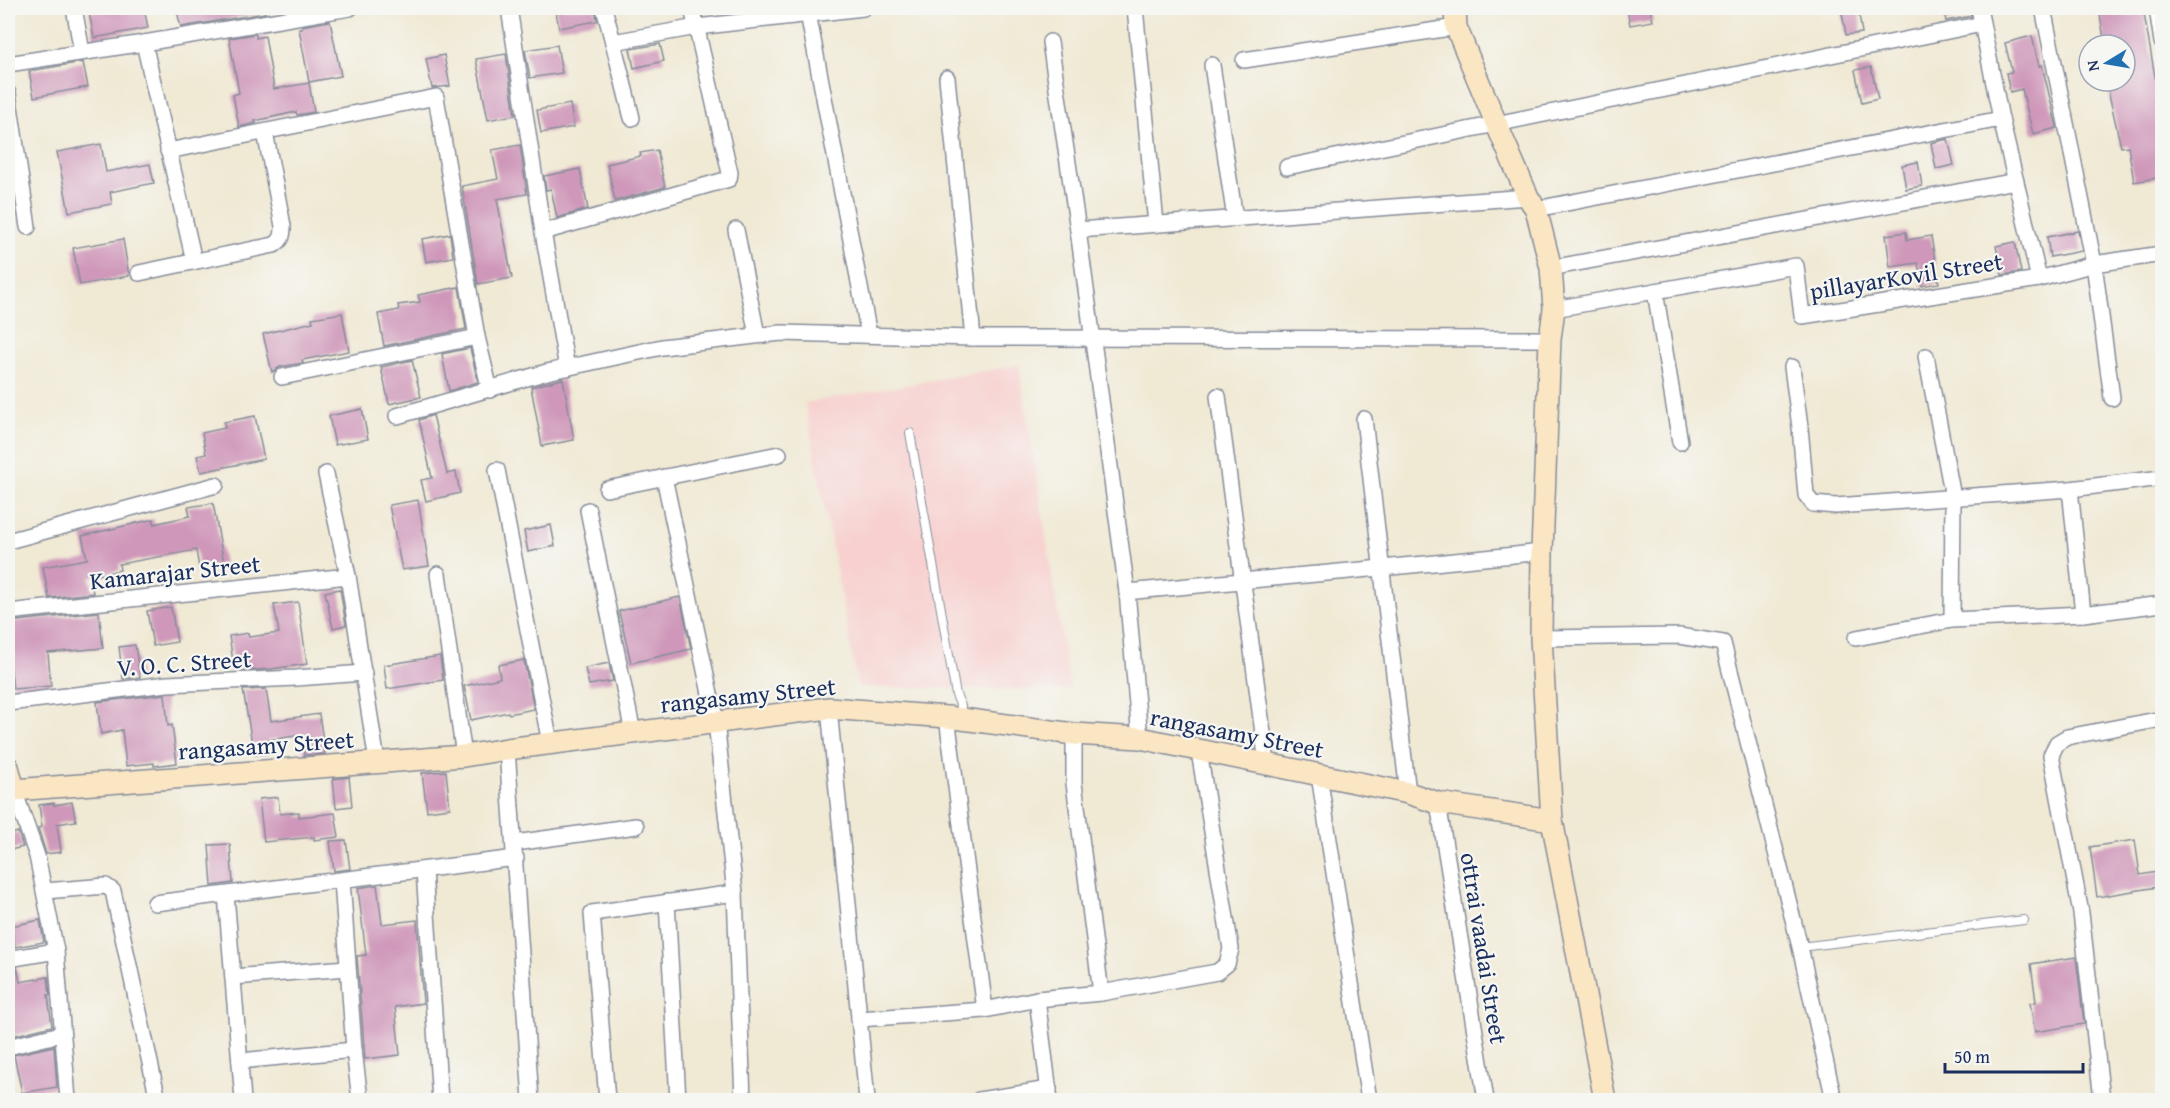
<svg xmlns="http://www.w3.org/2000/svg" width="2170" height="1108" font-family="'Gentium Book Plus',serif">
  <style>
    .built { fill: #f7d0cf }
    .building { fill: #cf98ba }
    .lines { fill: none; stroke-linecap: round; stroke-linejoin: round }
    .lane-casing { stroke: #868c99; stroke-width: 10 }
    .street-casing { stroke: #868c99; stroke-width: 18 }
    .secondary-casing { stroke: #868c99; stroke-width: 24 }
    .lane { stroke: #fff; stroke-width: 8 }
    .street { stroke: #fff; stroke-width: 15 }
    .secondary { stroke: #fbe6c4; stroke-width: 21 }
    .labels { text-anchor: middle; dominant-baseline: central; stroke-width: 4.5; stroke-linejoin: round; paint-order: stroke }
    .street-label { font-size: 24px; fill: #1b2f5e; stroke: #f6f6f2 }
  </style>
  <rect width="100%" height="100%" fill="#f6f6f2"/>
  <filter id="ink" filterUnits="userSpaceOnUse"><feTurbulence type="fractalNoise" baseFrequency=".0167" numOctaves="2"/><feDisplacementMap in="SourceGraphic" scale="12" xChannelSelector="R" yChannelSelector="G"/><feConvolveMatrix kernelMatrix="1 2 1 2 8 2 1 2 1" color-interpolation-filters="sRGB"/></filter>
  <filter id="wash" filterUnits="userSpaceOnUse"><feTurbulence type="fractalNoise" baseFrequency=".008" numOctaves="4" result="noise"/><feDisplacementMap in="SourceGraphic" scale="24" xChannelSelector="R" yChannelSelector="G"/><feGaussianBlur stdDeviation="1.35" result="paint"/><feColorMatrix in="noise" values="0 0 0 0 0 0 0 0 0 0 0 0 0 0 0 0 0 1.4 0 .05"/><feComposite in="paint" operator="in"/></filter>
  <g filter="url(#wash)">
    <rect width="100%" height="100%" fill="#f0e9d4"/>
    <polygon class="built" points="1019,365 1070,690 858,687 805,403"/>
    <g id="blocks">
      <g class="building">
        <polygon points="111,8 144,8 148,28 94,38 89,12"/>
        <polygon points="176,8 264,8 265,13 181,27"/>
        <polygon points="555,8 595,8 597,21 559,28"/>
        <polygon points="1627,8 1650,8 1653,21 1630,25"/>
        <polygon points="1841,8 1858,8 1862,33 1846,35"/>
        <polygon points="1943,8 1970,8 1971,16 1946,21"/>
        <polygon points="2099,8 2143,8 2163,122 2163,177 2134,182 2128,146 2121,147 2106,81 2125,81 2125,45 2105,45"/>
        <polygon points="330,21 341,76 309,82 299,29 302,29 302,26"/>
        <polygon points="256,34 256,38 265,36 274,89 309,83 314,112 297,115 296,112 255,121 256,123 239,127 233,95 239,93 229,38"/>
        <polygon points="2032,36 2039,66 2042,65 2057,128 2033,134 2022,89 2010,92 2006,73 2012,72 2005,43"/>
        <polygon points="660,44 664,61 634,68 630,49"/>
        <polygon points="557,45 562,73 530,78 525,50"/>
        <polygon points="506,54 515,115 488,120 476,59"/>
        <polygon points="444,55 450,86 432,88 426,59"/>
        <polygon points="83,62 88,87 34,97 29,71"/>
        <polygon points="1871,67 1878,99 1862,103 1855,70"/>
        <polygon points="570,104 574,127 541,133 537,110"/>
        <polygon points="1948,139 1954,165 1936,169 1931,143"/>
        <polygon points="101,144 106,172 150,164 154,183 110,192 112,204 69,212 57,152"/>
        <polygon points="520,145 527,194 497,199 512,278 478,284 462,186 498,179 492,150"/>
        <polygon points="657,150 665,187 615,201 607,164 641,156 640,153"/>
        <polygon points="1918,162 1922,186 1906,189 1902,165"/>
        <polygon points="580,169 588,209 557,218 551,189 546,190 544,176"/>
        <polygon points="2078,231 2082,251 2050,257 2047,237"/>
        <polygon points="1906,232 1907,240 1931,236 1939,283 1922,286 1918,263 1890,267 1886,235"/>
        <polygon points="450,234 453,257 426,262 422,239"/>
        <polygon points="123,239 129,276 80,285 73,248"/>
        <polygon points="2015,242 2021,272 2002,275 1996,246"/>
        <polygon points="459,287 466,329 384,346 378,314 399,310 398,305 420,302 418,295"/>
        <polygon points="342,313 349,351 302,360 303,363 280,367 272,372 263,334 313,322 312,318"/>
        <polygon points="470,348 478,382 449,391 442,354"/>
        <polygon points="412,360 421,397 389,404 381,367"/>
        <polygon points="563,379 574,440 542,446 531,387"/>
        <polygon points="362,409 368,439 335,445 329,416"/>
        <polygon points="433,415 447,474 456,472 460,493 426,501 421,480 432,478 419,420"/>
        <polygon points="255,416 264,459 201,472 197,456 206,454 202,433 225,428 224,422"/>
        <polygon points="418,500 429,566 402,570 389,505"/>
        <polygon points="213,503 224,564 199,568 196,550 119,564 120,570 90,577 93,593 49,598 43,567 87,559 82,536 154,519 154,524 190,516 188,507"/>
        <polygon points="551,525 555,546 528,552 524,531"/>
        <polygon points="340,589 346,625 333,628 325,592"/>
        <polygon points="680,597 691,649 631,663 619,611"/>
        <polygon points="298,602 307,664 271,669 240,671 239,667 234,667 229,636 248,633 249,637 279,633 274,605"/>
        <polygon points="171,607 177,642 153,646 147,611"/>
        <polygon points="99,612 103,648 48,653 51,686 13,689 9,653 8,653 8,622"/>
        <polygon points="135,645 140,677 123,679 119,647"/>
        <polygon points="440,656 443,680 387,689 384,665"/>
        <polygon points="524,660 534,709 509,714 508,712 471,720 464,686 500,678 498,665"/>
        <polygon points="609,663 613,681 589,685 585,668"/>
        <polygon points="266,689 271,721 319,714 325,754 304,755 302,735 268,740 270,753 254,755 243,690"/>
        <polygon points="165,694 168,726 172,725 177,763 154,766 154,763 126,766 122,730 101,734 97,702"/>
        <polygon points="446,771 450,808 427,811 422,773"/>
        <polygon points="349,777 352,806 336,808 333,779"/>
        <polygon points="278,797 280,814 299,812 299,817 335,813 339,837 314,840 314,837 264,842 259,799"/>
        <polygon points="72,802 76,821 57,824 61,852 46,854 38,828 42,827 39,805 54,803 54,805"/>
        <polygon points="18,832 23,847 10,850 8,835"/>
        <polygon points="346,840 350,869 334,871 330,841"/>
        <polygon points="2135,840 2140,875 2163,871 2163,886 2097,897 2090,847"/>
        <polygon points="230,844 233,883 212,886 209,845"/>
        <polygon points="377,885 382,924 417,920 423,1003 395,1007 400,1055 365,1059 357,956 366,955 358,888"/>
        <polygon points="40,920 44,942 15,947 11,926"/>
        <polygon points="2076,957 2084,1024 2035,1032 2030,1003 2036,1002 2031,964"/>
        <polygon points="17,967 20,982 48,977 50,995 48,995 52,1026 8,1037 8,968"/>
        <polygon points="54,1046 57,1087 22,1093 14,1055"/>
      </g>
    </g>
  </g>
  <g filter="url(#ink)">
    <use href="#blocks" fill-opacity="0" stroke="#868c99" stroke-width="1.5"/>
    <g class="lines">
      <defs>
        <g id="lane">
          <polyline points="910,433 956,695 961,706 960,718"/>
          <polyline points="1800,947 2024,920"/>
        </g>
        <g id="street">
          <polyline points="74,8 82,52"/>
          <polyline points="509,8 543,232 567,368"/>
          <polyline points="604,8 613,42 697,27 863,8"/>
          <polyline points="807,8 869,335"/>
          <polyline points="1135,8 1156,224"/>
          <polyline points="1979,8 2001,119 2039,279"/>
          <polyline points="2043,8 2094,264 2112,398"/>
          <polyline points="2157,8 2162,42"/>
          <polyline points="613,42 632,118"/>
          <polyline points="1050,42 1078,230 1127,592 1140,738"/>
          <polyline points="144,43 194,261"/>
          <polyline points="1244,60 1456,27"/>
          <polyline points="8,64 144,43 350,8"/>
          <polyline points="1212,65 1235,219"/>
          <polyline points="947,78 973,338"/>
          <polyline points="8,93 28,227"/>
          <polyline points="168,151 436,97 477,337 490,390"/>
          <polyline points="1287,167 1982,24"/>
          <polyline points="1536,209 2001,119"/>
          <polyline points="736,230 757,335"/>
          <polyline points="1078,230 1528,197"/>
          <polyline points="543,232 729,179 730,173 692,8"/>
          <polyline points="1551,268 2016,181"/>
          <path d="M 139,273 L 274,245 C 282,240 283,236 283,226 L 265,132"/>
          <polyline points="1655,291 1680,442"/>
          <polyline points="1554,309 1796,266 1802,316 2039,279 2094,264 2162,254"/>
          <polyline points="1926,356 1953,497 1952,620"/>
          <polyline points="1792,367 1800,427 1806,495 1813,504 1836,506 2070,489 2162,478"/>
          <polyline points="282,377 477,337"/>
          <polyline points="1218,396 1267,763"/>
          <polyline points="397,416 547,372 662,347 781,333 973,338 1550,339"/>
          <polyline points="1364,419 1408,793"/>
          <polyline points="497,470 550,743"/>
          <polyline points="326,474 348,576 377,762"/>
          <polyline points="664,477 716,722 735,893 743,1100"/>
          <polyline points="607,489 779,454"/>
          <polyline points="2070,489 2083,614"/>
          <polyline points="588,510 633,733"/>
          <polyline points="8,541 216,485"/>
          <polyline points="438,574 464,756"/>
          <path d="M 1127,592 C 1265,578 1404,567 1542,552"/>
          <polyline points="8,612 348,576"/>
          <polyline points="1541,638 1679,636 1723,643 1800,947 1834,1100"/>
          <polyline points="1856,638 1952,620 2083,614 2162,604"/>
          <polyline points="8,703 167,684 296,678 364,673"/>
          <polyline points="829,708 867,1100"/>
          <polyline points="947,717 985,1010"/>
          <polyline points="1074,734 1074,783 1101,993"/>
          <polyline points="507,749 531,1100"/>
          <polyline points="1319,775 1369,1100"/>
          <polyline points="8,791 14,790 37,856 56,951 68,1100"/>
          <polyline points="1438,803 1486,1100"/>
          <polyline points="515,843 636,826"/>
          <polyline points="424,871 440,1100"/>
          <polyline points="342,880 354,1050 360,1100"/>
          <polyline points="45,891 106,886 113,891 158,1100"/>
          <polyline points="226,895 243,1100"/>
          <polyline points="667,902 678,1100"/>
          <polyline points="155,903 516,858"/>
          <polyline points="8,959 56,951"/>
          <polyline points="233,977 347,968"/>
          <polyline points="1037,999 1050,1100"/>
          <polyline points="859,1019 985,1010 1037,999 1101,993 1217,972 1227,964 1231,949 1199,751"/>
          <polyline points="8,1047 61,1034"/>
          <polyline points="240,1061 354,1050"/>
          <polyline points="607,1100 592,913 735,893"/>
          <polyline points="979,1100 1049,1089"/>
          <polyline points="2102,1100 2081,913 2051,755 2057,743 2067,737 2162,719"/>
        </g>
        <g id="secondary">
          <polyline points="1455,8 1456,27 1496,123 1528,197 1536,209 1551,268 1554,309 1550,339 1542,552 1541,638 1552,820 1605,1100"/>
          <polyline points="8,767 14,790 464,756 507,749 829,708 947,717 1074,734 1140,738 1408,793 1438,803 1552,820"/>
        </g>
      </defs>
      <use href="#lane" class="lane-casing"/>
      <use href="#street" class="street-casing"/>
      <use href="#secondary" class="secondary-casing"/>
      <use href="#lane" class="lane"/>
      <use href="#street" class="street"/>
      <use href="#secondary" class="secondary"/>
    </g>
  </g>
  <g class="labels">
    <g class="street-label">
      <text transform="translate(1906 276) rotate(-9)">pillayarKovil Street</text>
      <text transform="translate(175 572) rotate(-6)">Kamarajar Street</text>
      <text transform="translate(184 663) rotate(-4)">V. O. C. Street</text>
      <text transform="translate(748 695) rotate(-6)">rangasamy Street</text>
      <text transform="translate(1237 733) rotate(11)">rangasamy Street</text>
      <text transform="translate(266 745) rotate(-4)">rangasamy Street</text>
      <text transform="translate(1484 948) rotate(81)">ottrai vaadai Street</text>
    </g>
  </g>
  <rect width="2170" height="1108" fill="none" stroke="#f6f6f2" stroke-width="30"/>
  <g transform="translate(2107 63) rotate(259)"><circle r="28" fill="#f6f6f2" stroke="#9ea6b7" stroke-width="1.5"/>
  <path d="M0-4.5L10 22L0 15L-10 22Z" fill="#1f6fb2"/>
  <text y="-9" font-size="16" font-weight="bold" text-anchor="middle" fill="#1b2f5e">N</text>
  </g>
  <path d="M1945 1063v9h138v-9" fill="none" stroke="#1b2f5e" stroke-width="3"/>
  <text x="1954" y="1063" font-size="18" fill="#1b2f5e" stroke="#f6f6f2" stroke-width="4.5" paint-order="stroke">50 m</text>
</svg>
